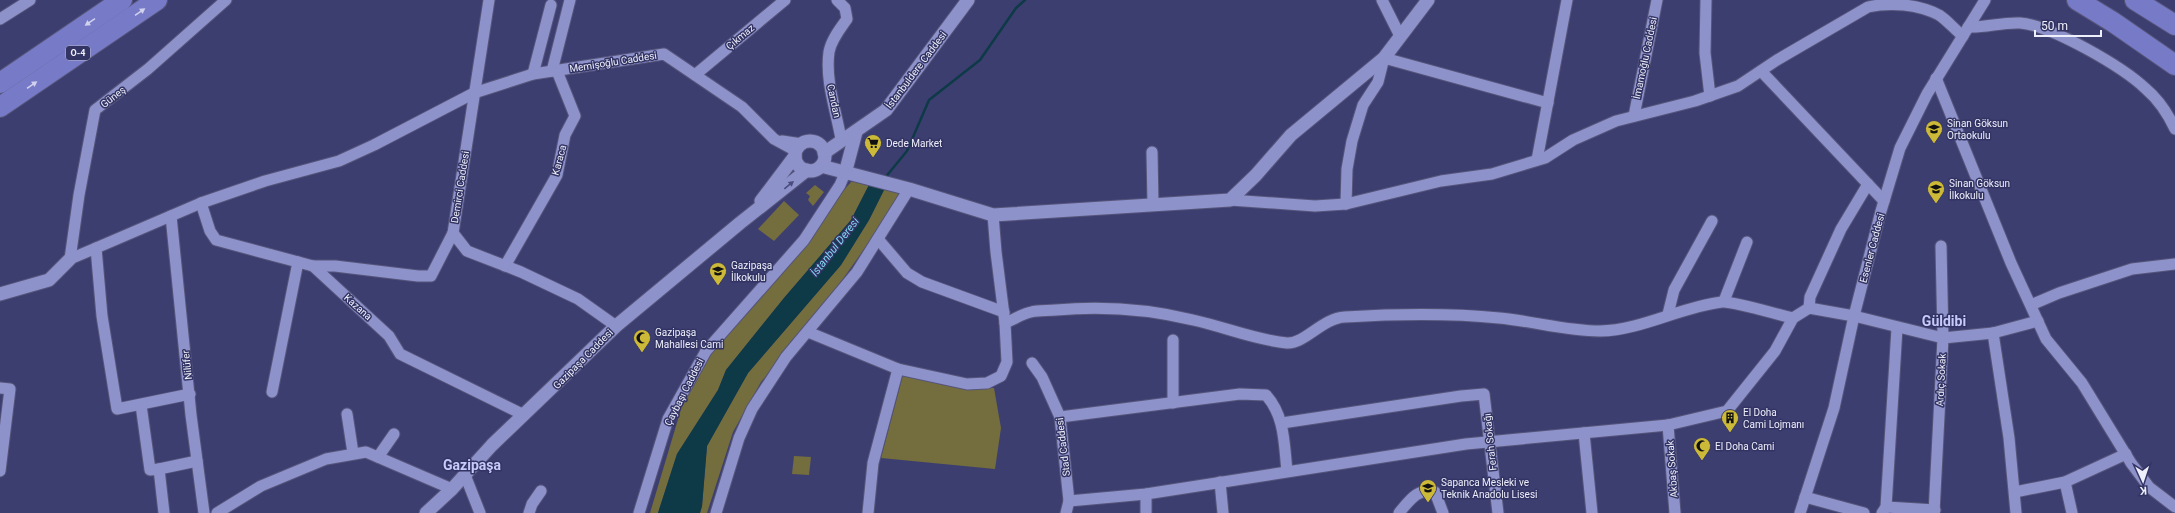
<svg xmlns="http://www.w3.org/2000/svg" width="2175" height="513" font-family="Roboto,sans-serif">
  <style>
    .green { fill: #746d3d }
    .water { fill: #0d3a46 }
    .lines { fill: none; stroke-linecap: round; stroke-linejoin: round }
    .stream { stroke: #0d3a46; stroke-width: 2.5 }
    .minor-casing { stroke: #55557b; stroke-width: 13 }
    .tertiary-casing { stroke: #55557b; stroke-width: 15 }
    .motorway-casing { stroke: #55557b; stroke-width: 22 }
    .minor { stroke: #8e92ca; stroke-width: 11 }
    .tertiary { stroke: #8e92ca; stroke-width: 13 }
    .motorway { stroke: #777ac6; stroke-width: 20 }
    .oneway { fill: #d0d2ee }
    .oneway2 { fill: #4a4c7e }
    .labels { text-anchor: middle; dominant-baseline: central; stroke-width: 3; stroke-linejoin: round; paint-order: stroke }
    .shield { fill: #333464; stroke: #b5b7ce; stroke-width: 1 }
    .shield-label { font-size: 9px; font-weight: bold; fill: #edeffb }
    .street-label { font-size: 10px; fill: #edeffb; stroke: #333464 }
    .poi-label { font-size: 10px; fill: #edeffb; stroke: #333464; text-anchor: start }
    .water-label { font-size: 11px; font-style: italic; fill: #82daf6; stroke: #333464 }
    .district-label { font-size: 14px; font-weight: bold; fill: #c7cbfb; stroke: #333464 }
  </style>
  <rect width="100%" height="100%" fill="#3d3e70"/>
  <g class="green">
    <polygon points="871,181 851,220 784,298 726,370 718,390 677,454 658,513 650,513 696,359 851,182"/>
    <polygon points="815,185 824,192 813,206 808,200 810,196 806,193"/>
    <polygon points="886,186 904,193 813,321 761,382 733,432 707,513 700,513 702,506 707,446 748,373 841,265 869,220"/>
    <polygon points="784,201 799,215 774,241 758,229"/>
    <polygon points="903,375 971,388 994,388 1001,428 995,469 881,458"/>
    <polygon points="794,456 811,457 809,475 792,474"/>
  </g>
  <polygon class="water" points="871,181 886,186 869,220 841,265 748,373 707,446 702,506 700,513 658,513 677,454 718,390 726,370 784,298 851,220"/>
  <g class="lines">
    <polyline class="stream" points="884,179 907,151 929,100 980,60 1016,8 1025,0"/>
    <defs>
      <g id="minor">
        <polyline points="489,0 453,233 467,251 521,272 578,299 616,326"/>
        <path d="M 837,0 L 845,8 L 847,19 C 840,29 831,40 829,52 C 825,81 836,110 841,139"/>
        <polyline points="1382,0 1400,36"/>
        <polyline points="1706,0 1705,53 1710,96"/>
        <polyline points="0,19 30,0"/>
        <path d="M 1968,27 C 1985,28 2002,22 2020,23 C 2051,25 2123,67 2146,89 C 2159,100 2168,114 2175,129"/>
        <polyline points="552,71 570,0"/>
        <polyline points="1761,71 1884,201"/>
        <polyline points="533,74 551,5"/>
        <polyline points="695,75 785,0"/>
        <polyline points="1936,78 2011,263 2046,339 2082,383 2131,463 2149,487 2175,507"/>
        <polyline points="1634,116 1657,0"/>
        <polyline points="782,141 802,144"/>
        <polyline points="1152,152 1153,205"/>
        <polyline points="1537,160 1567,0"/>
        <path d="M 1230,200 L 1315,206 L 1346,204 L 1441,181 L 1492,174 L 1545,158 L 1573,140 L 1616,121 L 1695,101 L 1738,86 L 1777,60 L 1868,7 C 1890,2 1918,4 1939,15 C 1947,20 1955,30 1963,36"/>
        <polyline points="201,203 210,231 216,240 313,266 389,336 400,354 524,415"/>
        <polyline points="1346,204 1347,169 1352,141 1363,105 1378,82 1384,58 1548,103"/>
        <polyline points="171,216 191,415 204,513"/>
        <polyline points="878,239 907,273 922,282 1004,312"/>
        <polyline points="70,259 79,195 95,110 148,69 226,0"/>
        <polyline points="70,259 96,248"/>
        <polyline points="313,266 335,266 418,276 431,276 453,233"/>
        <polyline points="505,266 557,175 565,135 575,116 557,71"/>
        <polyline points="1724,301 1747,242"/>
        <polyline points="2031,305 2059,293 2132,269 2175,264"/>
        <polyline points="1809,308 1810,297 1841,229 1868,184"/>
        <polyline points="1668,314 1674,290 1712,221"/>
        <path d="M 1005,323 C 1013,320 1022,314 1031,312 C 1039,310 1048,311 1056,310 C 1101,306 1148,309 1193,320 C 1225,327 1255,340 1287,343 C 1305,344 1322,318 1345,317 C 1395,314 1449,313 1499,318 C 1533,321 1566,331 1600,331 C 1642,330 1680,307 1722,302 C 1733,301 1779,315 1793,318"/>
        <polyline points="808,332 898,369 967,384 987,383 1001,376 1007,362 1005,323 996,252 993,215"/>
        <polyline points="1993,333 2009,438 2016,513"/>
        <polyline points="1032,363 1042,377 1060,417 1069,501 1066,513"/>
        <polyline points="0,388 10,389 0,471"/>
        <polyline points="272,392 298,262"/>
        <polyline points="190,394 117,409 102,316 96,248 201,203 265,181 339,161 374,145 474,93 533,74 664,54 742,107 774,139 796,151"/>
        <polyline points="1173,403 1173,340"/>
        <polyline points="141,405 150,470 159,469 164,513"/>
        <polyline points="347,414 353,453"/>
        <path d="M 1060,417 L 1240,394 L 1266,395 C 1285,416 1284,444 1287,471"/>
        <polyline points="1282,423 1461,396 1484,394 1498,513"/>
        <polyline points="1668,425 1675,513"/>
        <polyline points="1584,433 1592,513"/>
        <polyline points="378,457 394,434"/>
        <polyline points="159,469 197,461"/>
        <polyline points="465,475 480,513"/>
        <polyline points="1220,482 1223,513"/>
        <polyline points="2065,482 2072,513"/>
        <polyline points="2015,492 2065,482 2126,454"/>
        <polyline points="1146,494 1146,513"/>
        <polyline points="1805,497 1864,513"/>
        <polyline points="1069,501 1146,494 1466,444 1668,425 1727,411 1775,351 1793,318 1809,308 1854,316 1943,338 1993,333 2038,321"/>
        <polyline points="1886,507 1935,510"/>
        <polyline points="217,513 261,486 326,459 366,452 452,489"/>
        <polyline points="529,513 532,504 541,491"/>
        <polyline points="639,513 668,419 706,351 804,240 840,185 845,173"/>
        <polyline points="716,513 739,438 752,409 786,357 857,272 909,189"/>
        <polyline points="868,513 873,463 898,369"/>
        <path d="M 1399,513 C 1409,501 1418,487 1435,492 L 1443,513"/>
        <polyline points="1800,513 1834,408 1854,316 1881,211 1900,148 1927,94 1985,0"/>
        <polyline points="1882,513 1886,507 1897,328"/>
        <polyline points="1934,513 1943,338 1941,246"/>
      </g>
      <g id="tertiary">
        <circle cx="810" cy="156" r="15"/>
        <polyline points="824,153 886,110 968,0"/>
        <polyline points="821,166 909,189 993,215 1230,200 1256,175 1291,135 1384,58 1428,0"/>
        <polyline points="847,166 856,132"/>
        <polyline points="761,201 795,156"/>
        <polyline points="0,294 49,280 70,259"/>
        <polyline points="426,513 452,489 492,445 616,326 740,223 807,170"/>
      </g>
      <g id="motorway">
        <polyline points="2077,0 2113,22 2175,65"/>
        <polyline points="2135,0 2175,25"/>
        <polyline points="0,83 122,0"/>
        <polyline points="0,107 157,0"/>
      </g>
    </defs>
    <use href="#minor" class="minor-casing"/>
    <use href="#tertiary" class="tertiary-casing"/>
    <use href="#motorway" class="motorway-casing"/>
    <use href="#minor" class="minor"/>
    <use href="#tertiary" class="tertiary"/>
    <use href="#motorway" class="motorway"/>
  </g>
  <defs><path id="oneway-solid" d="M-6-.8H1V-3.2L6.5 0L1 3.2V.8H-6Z"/></defs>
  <g class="oneway">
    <use href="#oneway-solid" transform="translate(140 12) rotate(-34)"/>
    <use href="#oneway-solid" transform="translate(90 22) rotate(146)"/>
    <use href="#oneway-solid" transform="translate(32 85) rotate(-34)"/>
  </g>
  <use class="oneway2" href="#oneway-solid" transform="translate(789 185) rotate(-39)"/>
  <defs>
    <symbol id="school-pin" viewBox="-11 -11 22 30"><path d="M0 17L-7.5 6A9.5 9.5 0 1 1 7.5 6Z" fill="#ccb938" stroke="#333464"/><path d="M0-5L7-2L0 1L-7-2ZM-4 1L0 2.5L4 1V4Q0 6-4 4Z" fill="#111"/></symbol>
    <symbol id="supermarket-pin" viewBox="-11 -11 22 30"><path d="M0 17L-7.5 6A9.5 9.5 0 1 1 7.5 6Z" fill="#ccb938" stroke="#333464"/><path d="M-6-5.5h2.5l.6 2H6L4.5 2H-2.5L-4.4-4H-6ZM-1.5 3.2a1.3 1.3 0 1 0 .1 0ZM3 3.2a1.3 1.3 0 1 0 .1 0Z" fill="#111"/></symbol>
    <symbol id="mosque-pin" viewBox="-11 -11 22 30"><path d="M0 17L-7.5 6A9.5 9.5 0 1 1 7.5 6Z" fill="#ccb938" stroke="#333464"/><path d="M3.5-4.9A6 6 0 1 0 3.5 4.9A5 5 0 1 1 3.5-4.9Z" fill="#111"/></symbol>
    <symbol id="building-pin" viewBox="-11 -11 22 30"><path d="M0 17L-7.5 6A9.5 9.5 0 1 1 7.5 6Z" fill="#ccb938" stroke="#333464"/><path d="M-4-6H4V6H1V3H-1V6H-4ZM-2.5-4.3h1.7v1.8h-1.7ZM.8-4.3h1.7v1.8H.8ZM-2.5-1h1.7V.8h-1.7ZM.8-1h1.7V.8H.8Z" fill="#111"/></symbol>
  </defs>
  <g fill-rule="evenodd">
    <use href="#school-pin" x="1924" y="119" width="20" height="27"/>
    <use href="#supermarket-pin" x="863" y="133" width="20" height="27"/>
    <use href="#school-pin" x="1926" y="179" width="20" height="27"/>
    <use href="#school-pin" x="708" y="261" width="20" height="27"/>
    <use href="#mosque-pin" x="632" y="328" width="20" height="27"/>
    <use href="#building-pin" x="1720" y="408" width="20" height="27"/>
    <use href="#mosque-pin" x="1692" y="436" width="20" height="27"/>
    <use href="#school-pin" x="1418" y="478" width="20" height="27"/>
  </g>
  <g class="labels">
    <rect class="shield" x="66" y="46" width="24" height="14" rx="3"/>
    <g class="shield-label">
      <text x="78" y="53">O-4</text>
    </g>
    <g class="street-label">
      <text transform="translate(740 37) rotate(-40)">Çıkmaz</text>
      <text transform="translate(1645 58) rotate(-78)">İmamoğlu Caddesi</text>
      <text transform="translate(613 62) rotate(-9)">Memişoğlu Caddesi</text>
      <text transform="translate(916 70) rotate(-53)">İstanbuldere Caddesi</text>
      <text transform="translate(113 97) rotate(-38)">Güneş</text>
      <text transform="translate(834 101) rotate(78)">Candan</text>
      <text transform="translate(559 160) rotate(-75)">Karaca</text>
      <text transform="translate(460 187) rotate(-81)">Demirci Caddesi</text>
      <text transform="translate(1872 248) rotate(-75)">Esenler Caddesi</text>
      <text transform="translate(358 307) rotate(42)">Kazana</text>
      <text transform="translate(583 359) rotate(-45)">Gazipaşa Caddesi</text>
      <text transform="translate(187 365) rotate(-96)">Nilüfer</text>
      <text transform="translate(1941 380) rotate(-87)">Ardıç Sokak</text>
      <text transform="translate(684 392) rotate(-63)">Çaybaşı Caddesi</text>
      <text transform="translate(1490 442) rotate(-96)">Ferah Sokağı</text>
      <text transform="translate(1063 447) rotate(-97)">Stad Caddesi</text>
      <text transform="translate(1672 469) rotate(-94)">Akbaş Sokak</text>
    </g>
    <g class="poi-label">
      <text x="1947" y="123">Sinan Göksun<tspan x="1947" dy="12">Ortaokulu</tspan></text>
      <text x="886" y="143">Dede Market</text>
      <text x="1949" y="183">Sinan Göksun<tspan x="1949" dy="12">İlkokulu</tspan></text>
      <text x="731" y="265">Gazipaşa<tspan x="731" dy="12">İlkokulu</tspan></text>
      <text x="655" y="332">Gazipaşa<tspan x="655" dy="12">Mahallesi Cami</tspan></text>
      <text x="1743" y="412">El Doha<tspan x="1743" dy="12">Cami Lojmanı</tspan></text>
      <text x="1715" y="446">El Doha Cami</text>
      <text x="1441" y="482">Sapanca Mesleki ve<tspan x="1441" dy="12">Teknik Anadolu Lisesi</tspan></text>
    </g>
    <g class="water-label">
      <text transform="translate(835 247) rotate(-52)">İstanbul Deresi</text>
    </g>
    <g class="district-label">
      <text x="1944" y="321">Güldibi</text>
      <text x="472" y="465">Gazipaşa</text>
    </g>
  </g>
  <g transform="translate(2143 481) rotate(177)" stroke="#333464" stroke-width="3" paint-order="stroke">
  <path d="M0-3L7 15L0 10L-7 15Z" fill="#edeffb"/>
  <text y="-6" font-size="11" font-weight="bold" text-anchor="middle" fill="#edeffb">K</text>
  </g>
  <path d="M2035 30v6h66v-6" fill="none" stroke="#edeffb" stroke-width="2"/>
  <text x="2041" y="30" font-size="12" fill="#edeffb" stroke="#333464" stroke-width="3" paint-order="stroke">50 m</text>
</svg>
